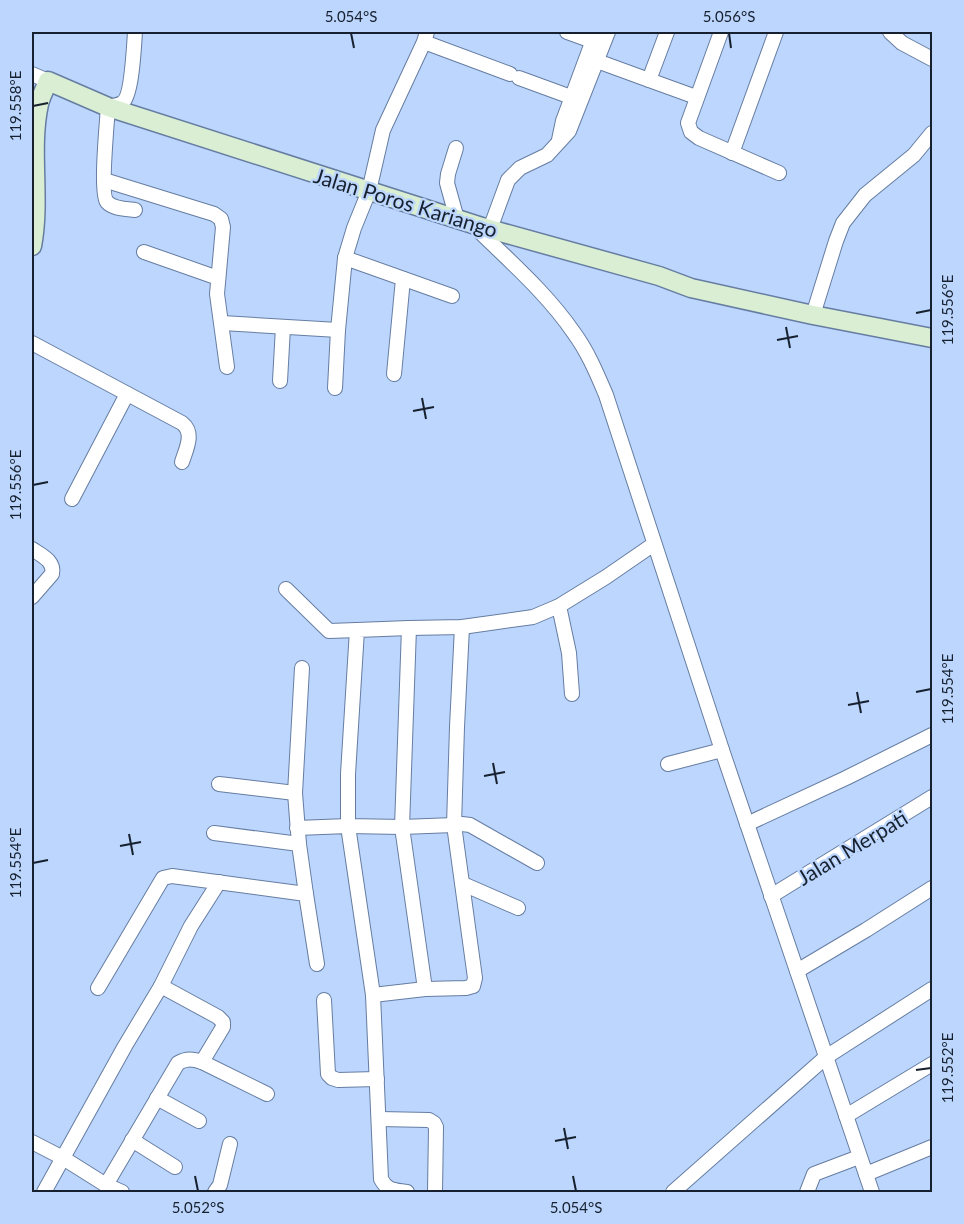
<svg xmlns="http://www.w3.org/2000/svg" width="964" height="1224" font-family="Lato,sans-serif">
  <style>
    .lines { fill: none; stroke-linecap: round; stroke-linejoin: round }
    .minor-casing { stroke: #667da1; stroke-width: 16 }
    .secondary-casing { stroke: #667da1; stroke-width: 21 }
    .minor { stroke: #fff; stroke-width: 14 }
    .secondary { stroke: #d9eed3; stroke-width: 18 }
    .ticks { fill: none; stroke: #16202e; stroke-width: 2 }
    .labels { text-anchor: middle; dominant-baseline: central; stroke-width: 4.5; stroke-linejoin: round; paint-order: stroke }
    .street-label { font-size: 21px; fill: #16202e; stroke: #bcd6fe }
    .neatline { fill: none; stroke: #16202e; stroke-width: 2 }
    .ticks-label { font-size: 15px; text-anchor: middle; fill: #16202e }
  </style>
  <rect width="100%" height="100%" fill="#bcd6fe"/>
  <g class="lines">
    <defs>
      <g id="minor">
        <polyline points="567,32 592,41"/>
        <polyline points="721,32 688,123 691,132 699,138 779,173"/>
        <polyline points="890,32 902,43 932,59"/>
        <polyline points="424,42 510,74"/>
        <polyline points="597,61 649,80 667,32"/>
        <polyline points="32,74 48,81"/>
        <polyline points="519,78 571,97"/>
        <polyline points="649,80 696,97"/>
        <polyline points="559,140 563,121 596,32"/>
        <polyline points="456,148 448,174 447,183 457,219"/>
        <polyline points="732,153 776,32"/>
        <polyline points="104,180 214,214 221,219 223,227 217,294 227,367"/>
        <path d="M 135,210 C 127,209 113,209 107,202 C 100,194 107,122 108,107 C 112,106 119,105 122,103 C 132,97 134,45 135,32"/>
        <path d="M 472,224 C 507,259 546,292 574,333 C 588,352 597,374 606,395 L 722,750 L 872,1192"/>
        <polyline points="490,229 508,180 520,168 547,155 569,131 608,32"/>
        <polyline points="144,252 218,278"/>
        <polyline points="345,258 452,296"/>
        <polyline points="813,315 836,241 843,223 865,195 914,155 932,133"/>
        <polyline points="222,323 338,330"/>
        <path d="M 32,343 L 182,423 C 195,433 186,449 182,462"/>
        <polyline points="394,374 403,279"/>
        <polyline points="280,381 283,327"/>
        <polyline points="335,388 338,330 345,258 354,228 369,191 383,130 424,42 427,32"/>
        <polyline points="72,499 127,394"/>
        <path d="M 32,549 C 41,555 55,561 52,574 L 32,597"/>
        <polyline points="286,589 329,631 357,630"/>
        <polyline points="559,606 569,653 572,694"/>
        <polyline points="409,628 402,827 425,989"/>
        <polyline points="302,668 295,793 299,844 306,894"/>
        <polyline points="668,764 722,750"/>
        <polyline points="219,784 295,793"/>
        <polyline points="747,824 846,778 932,735"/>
        <path d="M 297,828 L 348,826 L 373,995 L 381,1179 C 387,1191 395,1190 407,1192"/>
        <polyline points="214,833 299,844"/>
        <polyline points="537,863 470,825 462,824 454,825 402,827 348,826 348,774 357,630 409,628 462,627 533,617 559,606 606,577 654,544"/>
        <polyline points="463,884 518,908"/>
        <polyline points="771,896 932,797"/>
        <polyline points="797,971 866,930 932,888"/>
        <polyline points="161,986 218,1017 223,1022 223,1027 202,1062"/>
        <polyline points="98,988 163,878 172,876 306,894 317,964"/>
        <polyline points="373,995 425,989 466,988 473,986 475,978 454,825 457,727 462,627"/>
        <polyline points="324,1000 328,1074 332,1078 338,1080 377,1079"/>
        <polyline points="157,1098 199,1121"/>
        <polyline points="846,1116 932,1064"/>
        <polyline points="379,1119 429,1120 434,1123 436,1127 435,1192"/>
        <polyline points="132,1140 175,1167"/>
        <path d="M 32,1142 L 63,1158 L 106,1185 L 178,1063 C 187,1058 193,1059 202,1062 L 267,1094"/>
        <polyline points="866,1174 932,1147"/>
        <polyline points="106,1185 122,1192"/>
        <polyline points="44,1192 125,1046 161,986 191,926 219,882"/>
        <polyline points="215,1192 220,1185 230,1144"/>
        <polyline points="673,1192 826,1057 932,989"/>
        <polyline points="807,1192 814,1174 859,1157"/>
      </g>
      <path id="secondary" d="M 32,246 C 41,199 29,150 39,104 C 41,96 45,89 48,81 L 108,107 L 482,227 L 659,276 L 691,288 L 813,315 L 932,338"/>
    </defs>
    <use href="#minor" class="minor-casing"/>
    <use href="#secondary" class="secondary-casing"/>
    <use href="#minor" class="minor"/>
    <use href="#secondary" class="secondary"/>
  </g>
  <path class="ticks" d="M 351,33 L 354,48M 729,33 L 731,48M 33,106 L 48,103M 916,313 L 931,310M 786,327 L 790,348M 777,340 L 798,336M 422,398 L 426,419M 413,411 L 434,407M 33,485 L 48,482M 857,692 L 861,713M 916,692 L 931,689M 848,705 L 869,701M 493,763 L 497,784M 484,776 L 505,772M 129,834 L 133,855M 120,846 L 141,842M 33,863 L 48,860M 916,1070 L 931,1068M 564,1128 L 568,1149M 555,1141 L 576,1137M 195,1176 L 198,1191M 573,1176 L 576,1191"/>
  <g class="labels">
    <g class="street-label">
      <text transform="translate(406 202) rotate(17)">Jalan Poros Kariango</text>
      <text transform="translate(852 847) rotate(-31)">Jalan Merpati</text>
    </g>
  </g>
  <rect width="964" height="1224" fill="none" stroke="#bcd6fe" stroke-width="66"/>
  <rect x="33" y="33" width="898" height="1158" class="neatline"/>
  <g class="ticks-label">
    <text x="351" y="22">5.054°S</text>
    <text x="729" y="22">5.056°S</text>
    <text transform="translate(16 106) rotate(-90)" y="5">119.558°E</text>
    <text transform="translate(948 310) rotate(-90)" y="5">119.556°E</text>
    <text transform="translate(16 485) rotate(-90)" y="5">119.556°E</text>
    <text transform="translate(948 689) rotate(-90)" y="5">119.554°E</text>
    <text transform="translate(16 863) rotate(-90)" y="5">119.554°E</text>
    <text transform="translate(948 1068) rotate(-90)" y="5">119.552°E</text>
    <text x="198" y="1213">5.052°S</text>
    <text x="576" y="1213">5.054°S</text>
  </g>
</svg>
